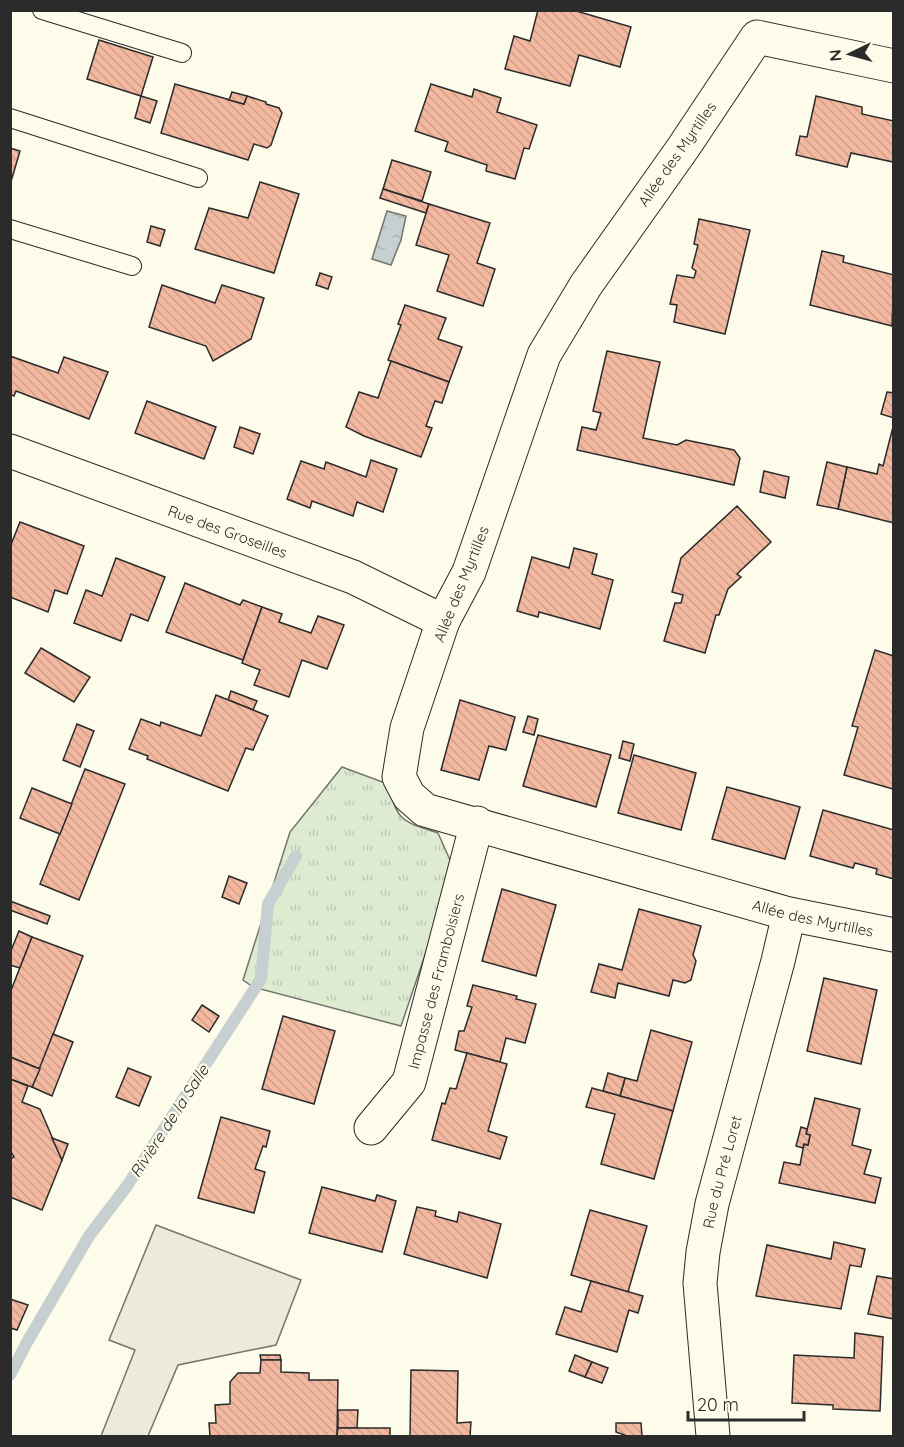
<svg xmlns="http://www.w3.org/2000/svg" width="904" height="1447" font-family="Quicksand,sans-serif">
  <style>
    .grass { fill: url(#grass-tufts); stroke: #74746e; stroke-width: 1.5 }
    .parking { fill: #eceadb; stroke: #74746e; stroke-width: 1.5 }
    .water { fill: url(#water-ripples); stroke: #74746e; stroke-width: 1.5 }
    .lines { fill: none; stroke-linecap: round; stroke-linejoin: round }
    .stream { stroke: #c7d0d0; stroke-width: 12 }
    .building { fill: url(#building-back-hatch); stroke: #2b2b2b; stroke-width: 1.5 }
    .lane-casing { stroke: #2b2b2b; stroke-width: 20 }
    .street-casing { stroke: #2b2b2b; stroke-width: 35 }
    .lane { stroke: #fdfbea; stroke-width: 18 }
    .street { stroke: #fdfbea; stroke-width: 33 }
    .labels { text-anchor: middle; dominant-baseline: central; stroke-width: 4.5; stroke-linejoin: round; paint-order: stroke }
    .street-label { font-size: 15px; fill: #2b2b2b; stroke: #fdfbea }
    .water-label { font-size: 16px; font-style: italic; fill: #2b2b2b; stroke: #fdfbea }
  </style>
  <defs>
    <pattern id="grass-tufts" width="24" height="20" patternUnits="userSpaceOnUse" patternTransform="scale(1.5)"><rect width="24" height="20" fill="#deebd1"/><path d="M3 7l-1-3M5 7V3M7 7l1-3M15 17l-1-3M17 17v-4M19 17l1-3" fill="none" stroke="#bfcab4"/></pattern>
    <pattern id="water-ripples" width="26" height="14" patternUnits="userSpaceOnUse" patternTransform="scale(1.5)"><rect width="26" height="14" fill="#c7d0d0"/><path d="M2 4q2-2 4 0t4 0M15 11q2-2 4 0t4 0" fill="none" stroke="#abb3b3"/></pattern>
    <pattern id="building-back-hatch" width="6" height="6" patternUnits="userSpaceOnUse" patternTransform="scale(1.5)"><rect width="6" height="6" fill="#f2b8a0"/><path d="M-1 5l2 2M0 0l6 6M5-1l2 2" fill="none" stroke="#d09e8a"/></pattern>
  </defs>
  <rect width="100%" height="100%" fill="#fdfbea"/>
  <path class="grass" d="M 342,767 L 388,784 C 398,823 402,821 438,833 L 454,869 L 401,1026 L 253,987 L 243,980 L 290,832 Z"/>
  <polygon class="parking" points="156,1225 301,1280 276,1345 178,1365 148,1436 101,1436 135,1350 109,1340"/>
  <polygon class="water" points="387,211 406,216 401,240 391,265 372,259"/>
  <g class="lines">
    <polyline class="stream" points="10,1375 26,1344 89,1236 127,1186 261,979 268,904 296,856"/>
  </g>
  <g class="building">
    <polygon points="538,10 573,10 631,27 620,67 579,55 570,86 505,69 514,36 530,41"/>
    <polygon points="99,40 153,57 141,96 87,79"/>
    <polygon points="175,84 244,104 247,96 266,102 266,104 279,108 282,113 271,145 267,148 254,144 248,160 161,133"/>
    <polygon points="431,84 472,97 474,89 501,98 497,112 537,125 529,149 524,148 515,179 486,171 487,165 445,151 448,142 415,131"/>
    <polygon points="232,92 247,96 244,104 229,100"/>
    <polygon points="141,96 157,101 150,123 135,118"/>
    <polygon points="816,96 862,107 862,114 894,121 893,162 851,153 847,167 796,155 800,136 807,137"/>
    <polygon points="10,148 20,151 10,185"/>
    <polygon points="392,160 431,172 422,201 383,189"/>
    <polygon points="260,182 299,194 274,273 195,249 209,208 248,218"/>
    <polygon points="383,189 429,204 426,213 380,198"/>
    <polygon points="429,204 490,223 477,263 495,269 483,306 437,291 449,255 416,245"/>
    <polygon points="699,219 750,230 725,334 674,322 677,305 670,304 677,275 694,278 696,271 692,268 698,245 694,244"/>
    <polygon points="151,226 165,230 160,246 147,242"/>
    <polygon points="822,251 844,256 843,262 894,275 892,326 810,305"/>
    <polygon points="320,273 332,277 328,289 316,285"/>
    <polygon points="162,285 215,303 222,285 264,298 251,339 213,361 206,346 149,327"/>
    <polygon points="405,305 446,318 438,339 462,347 449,382 388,360 401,325 398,324"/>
    <polygon points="607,351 660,362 643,438 677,445 686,440 734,450 740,458 734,485 577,450 582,427 596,430 601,413 593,411"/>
    <polygon points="10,356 58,373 64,357 108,372 89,419 16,391 14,396 10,394"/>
    <polygon points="391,361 449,382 442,403 435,401 426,426 432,428 421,457 364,436 346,427 359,392 378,398"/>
    <polygon points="887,392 894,393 894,418 881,414"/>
    <polygon points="147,401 216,427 204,459 135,433"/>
    <polygon points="894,423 894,523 838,509 847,467 877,474 879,464 883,466"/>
    <polygon points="240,427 260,434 253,454 234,447"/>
    <polygon points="371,460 397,469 383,512 357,502 353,516 312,501 310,508 287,499 301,461 324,469 326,462 366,477"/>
    <polygon points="827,462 847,467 838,509 817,505"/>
    <polygon points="764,471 789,477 785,498 760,492"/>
    <polygon points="737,506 771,542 737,574 741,577 728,589 719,615 716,615 705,653 664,641 675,603 681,603 683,595 672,592 681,558"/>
    <polygon points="20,522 84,546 67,594 55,590 48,612 10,597 10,547"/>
    <polygon points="574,548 597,554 592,574 613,580 600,629 539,612 538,617 517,611 532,557 569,568"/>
    <polygon points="116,558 165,577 148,621 131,614 121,641 74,623 86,590 102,596"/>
    <polygon points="185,583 240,605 243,600 262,607 243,660 166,632"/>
    <polygon points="262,607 282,614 279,622 311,633 318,616 344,625 327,669 302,660 289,697 254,685 260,670 242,663"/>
    <polygon points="41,648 90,677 74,702 25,673"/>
    <polygon points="875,650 894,656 893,789 844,775 858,727 852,726"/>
    <polygon points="231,691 257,701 253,710 228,700"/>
    <polygon points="216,695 268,716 253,750 246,748 228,791 147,759 148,756 129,749 141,719 160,726 161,722 201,736"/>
    <polygon points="460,700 515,717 506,750 489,746 479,780 441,770"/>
    <polygon points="528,716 538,719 534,735 523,732"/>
    <polygon points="77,724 94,731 80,767 63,760"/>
    <polygon points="538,735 611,755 596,807 523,786"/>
    <polygon points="623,741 634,744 630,761 619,758"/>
    <polygon points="634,755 696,773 681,830 618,813"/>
    <polygon points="85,769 125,784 79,900 40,884"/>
    <polygon points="727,787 800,807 785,859 712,839"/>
    <polygon points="32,788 72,804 60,834 20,818"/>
    <polygon points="823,810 894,830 894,879 876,874 877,869 855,863 853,868 810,856"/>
    <polygon points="229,876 247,883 239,904 222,897"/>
    <polygon points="502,889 556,905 536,976 482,961"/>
    <polygon points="10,901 50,916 47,924 10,910"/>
    <polygon points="639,909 701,926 693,955 696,961 691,980 685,983 673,980 669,996 618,983 615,998 591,992 599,964 622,970"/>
    <polygon points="19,931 32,937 20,968 10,965 10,953"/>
    <polygon points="32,937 83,956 40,1069 10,1057 10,993"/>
    <polygon points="824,978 877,990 861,1064 807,1051"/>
    <polygon points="473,985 517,996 516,999 536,1004 525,1043 506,1038 500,1062 455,1050 459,1031 464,1031 472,1007 467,1006"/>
    <polygon points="202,1005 219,1016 209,1032 192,1020"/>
    <polygon points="283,1016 335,1031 314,1104 262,1089"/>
    <polygon points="651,1030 692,1042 673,1111 620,1096 625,1078 637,1081"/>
    <polygon points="53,1034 73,1042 52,1096 32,1087"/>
    <polygon points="467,1053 507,1064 488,1131 507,1137 500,1159 432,1140 442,1103 445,1104 450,1088 456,1089"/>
    <polygon points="10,1057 40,1069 32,1087 10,1079"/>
    <polygon points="128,1068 151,1077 139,1106 116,1097"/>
    <polygon points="608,1073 625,1078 620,1096 603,1091"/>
    <polygon points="10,1079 28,1086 22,1102 40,1109 62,1160 42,1210 10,1197 10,1159 14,1157 10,1150"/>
    <polygon points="592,1088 673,1111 654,1179 601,1164 615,1114 586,1107"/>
    <polygon points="815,1098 860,1109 852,1145 871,1150 864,1174 881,1178 875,1203 779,1183 784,1162 800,1165 804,1144 808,1145 810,1135 806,1134"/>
    <polygon points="221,1117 270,1131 266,1147 263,1146 255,1169 265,1172 254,1213 198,1198"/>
    <polygon points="801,1127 807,1129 806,1134 810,1135 808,1145 804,1144 803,1148 796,1146"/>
    <polygon points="52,1138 68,1144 62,1160"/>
    <polygon points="322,1187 375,1201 377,1195 396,1201 382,1252 309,1233"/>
    <polygon points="417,1207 436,1211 435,1216 457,1222 459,1212 501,1224 487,1278 404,1254"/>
    <polygon points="590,1210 647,1226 628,1292 571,1275"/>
    <polygon points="834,1242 865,1249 861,1267 850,1265 841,1309 756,1296 767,1245 831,1259"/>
    <polygon points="877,1276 894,1279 894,1319 868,1314"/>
    <polygon points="591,1281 643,1296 638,1313 629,1310 617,1352 556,1334 565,1307 581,1312"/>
    <polygon points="10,1299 28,1305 17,1330 10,1328"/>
    <polygon points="855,1333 883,1337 880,1411 833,1409 833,1405 792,1403 794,1355 854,1358"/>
    <polygon points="260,1355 280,1355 281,1360 261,1360"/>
    <polygon points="575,1355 592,1362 585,1377 569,1371"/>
    <polygon points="261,1360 281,1360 281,1372 309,1373 309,1380 338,1380 337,1436 210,1436 209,1423 216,1423 215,1405 230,1404 230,1382 238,1373 260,1373"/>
    <polygon points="592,1362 608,1368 602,1383 585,1377"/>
    <polygon points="411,1370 458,1371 457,1423 471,1422 470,1436 410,1436"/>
    <polygon points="338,1410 358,1410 357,1428 338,1428"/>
    <polygon points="616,1423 641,1423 642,1436 627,1436 616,1432"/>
    <polygon points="338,1428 390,1428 390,1436 337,1436"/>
  </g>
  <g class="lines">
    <defs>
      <g id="lane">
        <polyline points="42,10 182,53"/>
        <polyline points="10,118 198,178"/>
        <polyline points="10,229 132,266"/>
      </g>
      <g id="street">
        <path id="s1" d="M 894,66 L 757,37 L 683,148 L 586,285 L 544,355 L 469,572 L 443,621 L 407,728 L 399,777 L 409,796 L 425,810 L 789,914 L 894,935"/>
        <path id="s2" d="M 10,451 L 353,577 L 443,621"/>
        <path id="s3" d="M 371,1128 L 409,1082 L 477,823"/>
        <path id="s4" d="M 713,1436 L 700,1283 L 703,1252 L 712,1204 L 778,961 L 789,914"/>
      </g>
    </defs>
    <use href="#lane" class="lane-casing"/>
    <use href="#street" class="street-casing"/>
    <use href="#lane" class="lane"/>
    <use href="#street" class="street"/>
  </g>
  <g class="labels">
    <g class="street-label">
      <text transform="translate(677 154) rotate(-55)">Allée des Myrtilles</text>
      <text stroke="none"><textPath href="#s2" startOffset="232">Rue des Groseilles</textPath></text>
      <text transform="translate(461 584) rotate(-68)">Allée des Myrtilles</text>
      <text stroke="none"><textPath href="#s1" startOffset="1416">Allée des Myrtilles</textPath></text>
      <text stroke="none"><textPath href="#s3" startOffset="164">Impasse des Framboisiers</textPath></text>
      <text stroke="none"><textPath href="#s4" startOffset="267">Rue du Pré Loret</textPath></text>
    </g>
    <g class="water-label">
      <text transform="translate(169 1121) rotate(-57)">Rivière de la Salle</text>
    </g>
  </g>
  <rect width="904" height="1447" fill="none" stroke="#2b2b2b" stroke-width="24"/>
  <g transform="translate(850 54) rotate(265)" stroke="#fdfbea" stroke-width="4.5" paint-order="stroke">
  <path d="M0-4.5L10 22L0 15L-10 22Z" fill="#2b2b2b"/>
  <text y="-9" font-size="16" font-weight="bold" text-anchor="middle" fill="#2b2b2b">N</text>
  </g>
  <path d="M688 1411v9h116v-9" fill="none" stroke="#2b2b2b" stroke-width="3"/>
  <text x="697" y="1411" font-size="18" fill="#2b2b2b" stroke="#fdfbea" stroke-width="4.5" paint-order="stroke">20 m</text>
</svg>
